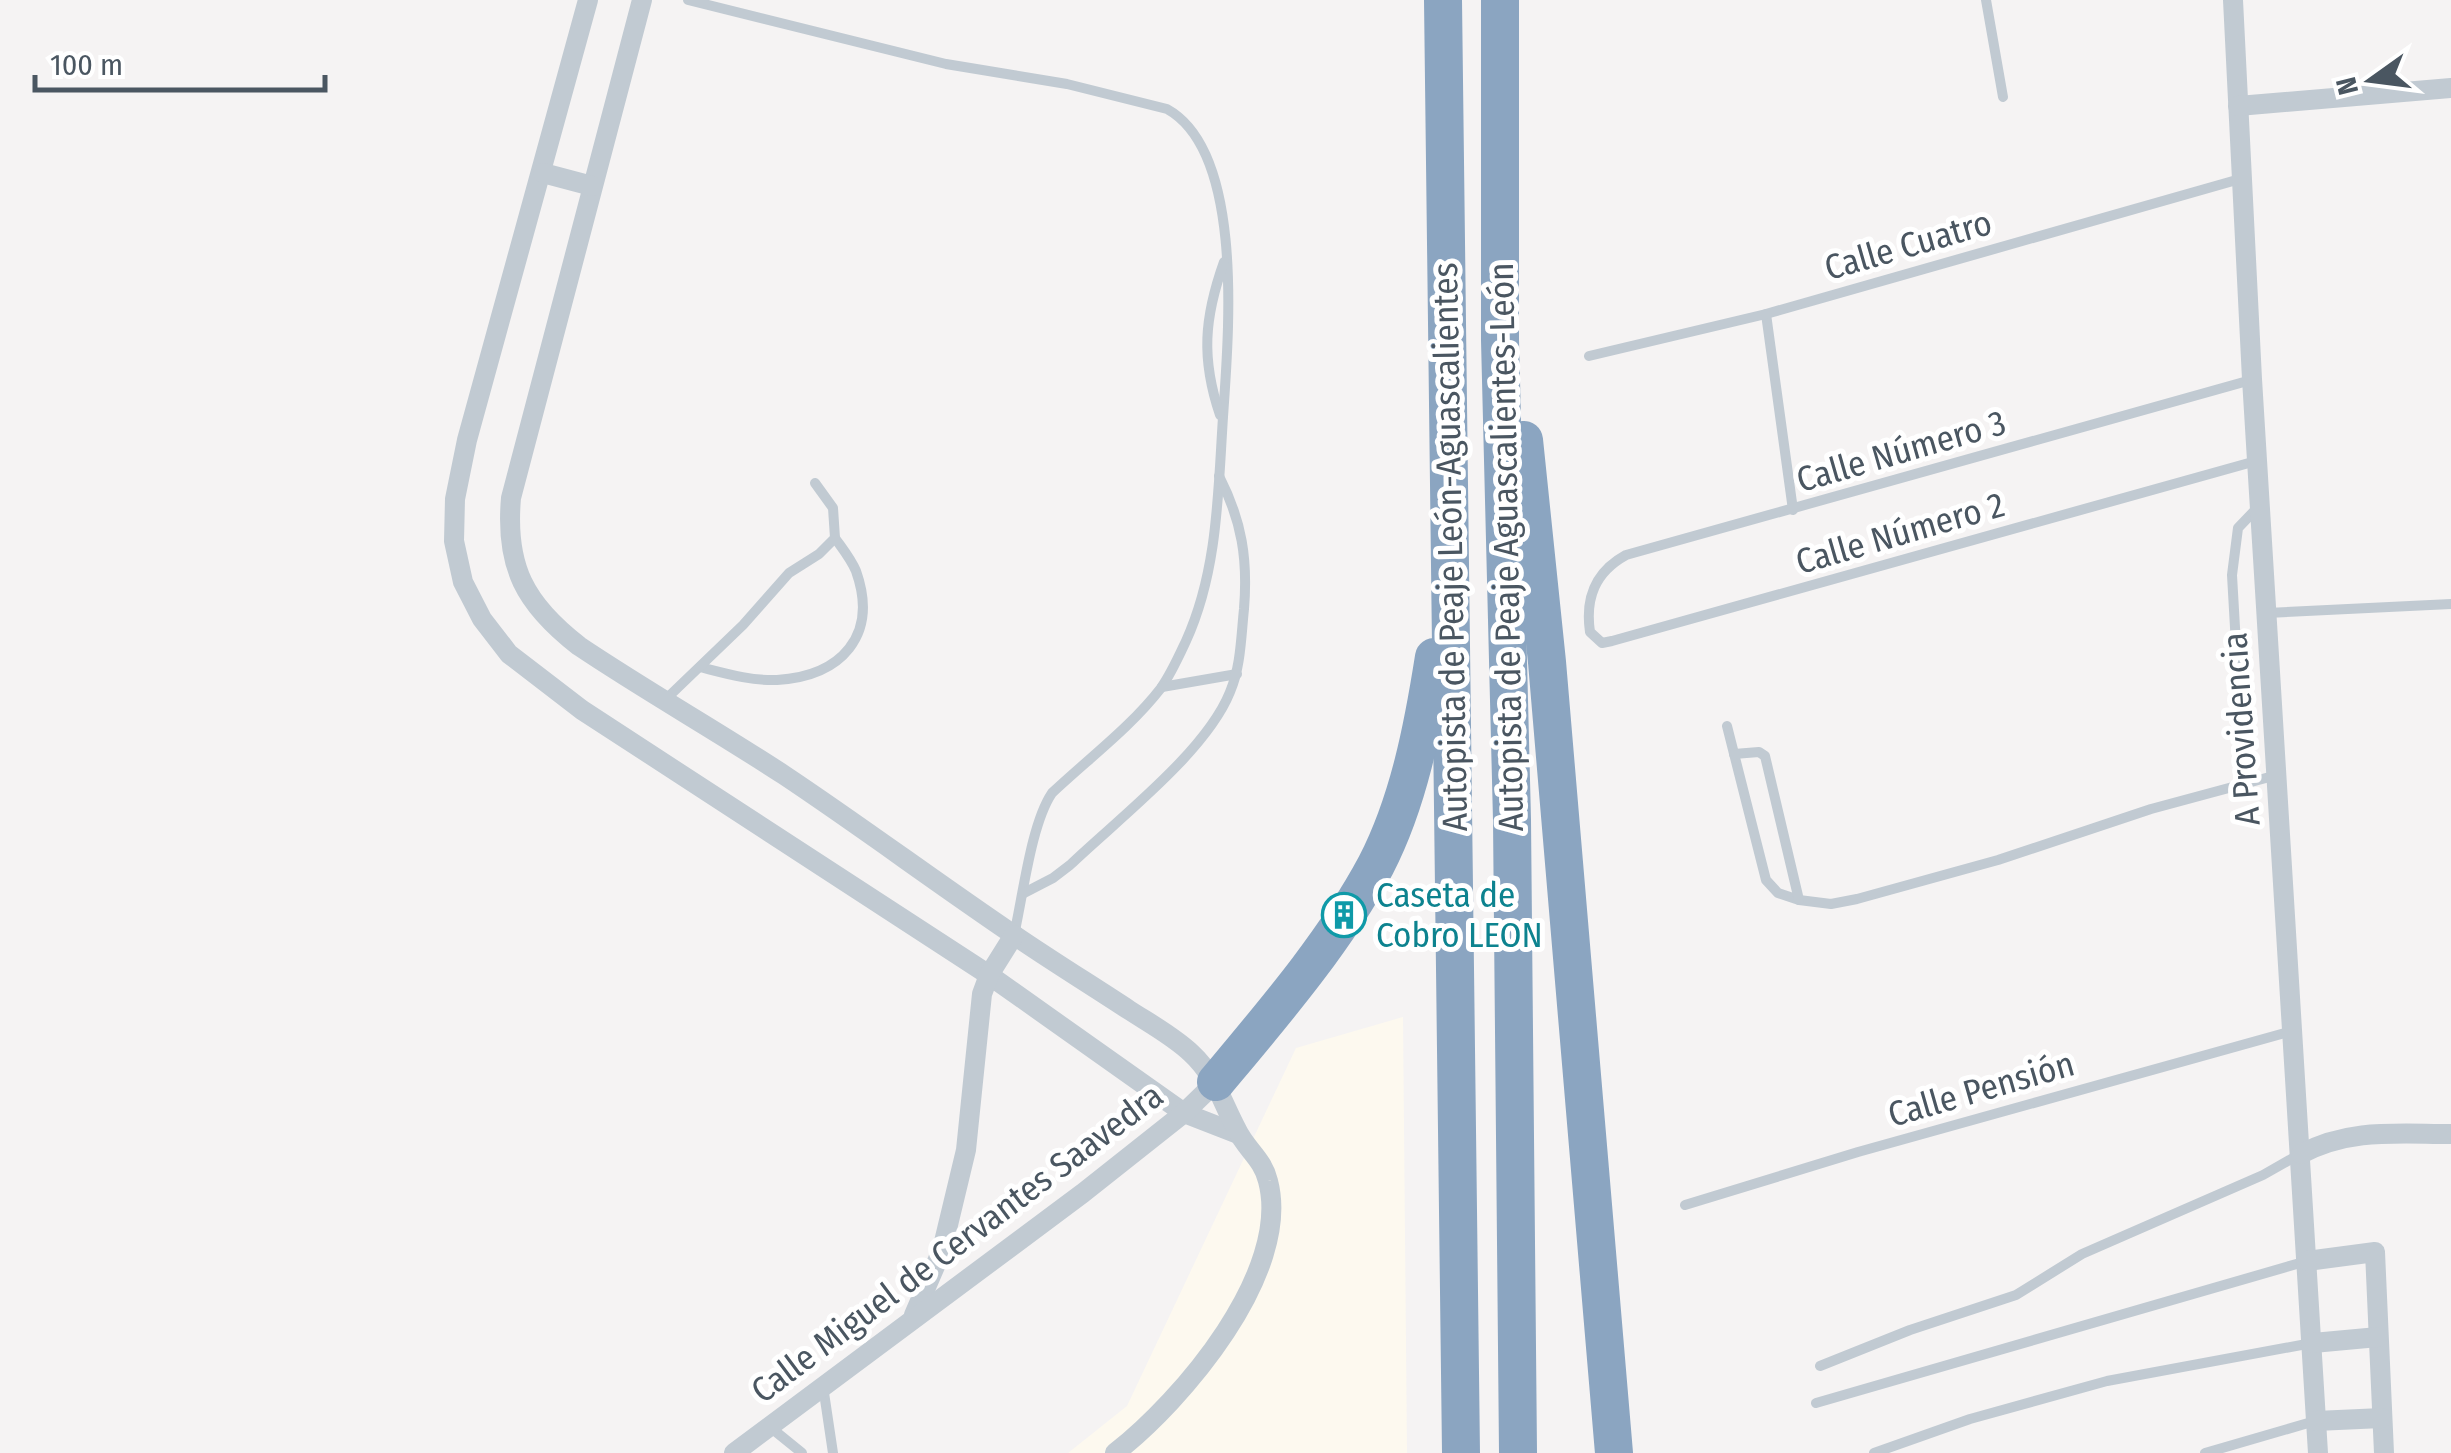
<svg xmlns="http://www.w3.org/2000/svg" width="2451" height="1453" font-family="'Fira Sans Condensed',sans-serif">
  <style>
    .commercial { fill: #fdf9ef }
    .lines { fill: none; stroke-linecap: round; stroke-linejoin: round }
    .lane { stroke: #c1cad2; stroke-width: 10 }
    .street { stroke: #c1cad2; stroke-width: 20 }
    .highway { stroke: #8ba5c1; stroke-width: 38 }
    .labels { text-anchor: middle; dominant-baseline: central; stroke-width: 10; stroke-linejoin: round; paint-order: stroke }
    .street-label { font-size: 35px; fill: #4a5661; stroke: #fff }
    .culture-label { font-size: 35px; fill: #0d838f; stroke: #fff; text-anchor: start }
  </style>
  <rect width="100%" height="100%" fill="#f5f3f3"/>
  <polygon class="commercial" points="1403,1017 1407,1453 1068,1453 1127,1406 1296,1048"/>
  <g class="lines">
    <g class="lane">
      <path d="M 688,0 L 946,64 L 1067,84 L 1167,109 C 1246,153 1228,340 1223,417 C 1218,492 1218,571 1186,641 C 1179,656 1171,674 1161,688 C 1131,727 1088,759 1052,793 C 1031,824 1023,896 1014,935"/>
      <polyline points="1986,0 2003,97"/>
      <polyline points="1766,314 1793,510"/>
      <polyline points="1589,356 1766,314 2240,179"/>
      <path d="M 2251,380 L 1626,555 C 1595,572 1585,598 1590,632 L 1602,643 L 1612,641 L 2256,461"/>
      <path d="M 1220,415 C 1201,359 1204,318 1224,262"/>
      <polyline points="2267,613 2451,604"/>
      <path d="M 700,667 C 724,673 751,681 777,680 C 841,676 879,636 856,571 C 851,559 842,548 835,538"/>
      <polyline points="1162,687 1237,674"/>
      <polyline points="666,699 743,625 789,573 819,554 835,538 833,508 815,483"/>
      <polyline points="1727,726 1766,880 1778,893 1799,900 1831,904 1857,899 1998,860 2151,809 2277,775"/>
      <polyline points="1734,754 1759,752 1765,756 1799,900"/>
      <polyline points="2244,785 2232,575 2238,528 2259,506"/>
      <path d="M 1024,893 L 1053,878 L 1070,865 C 1118,819 1206,752 1230,692 C 1241,666 1241,637 1244,609 C 1248,559 1242,521 1219,476"/>
      <polyline points="1685,1205 1858,1152 2292,1031"/>
      <polyline points="1820,1366 1910,1330 2016,1295 2082,1254 2263,1175 2300,1154"/>
      <polyline points="823,1386 833,1453"/>
      <polyline points="1816,1403 2307,1261"/>
      <polyline points="770,1427 802,1453"/>
      <polyline points="1874,1453 1970,1419 2107,1381 2312,1343"/>
      <polyline points="2205,1453 2315,1421"/>
    </g>
    <g class="street">
      <polyline points="588,0 467,440 455,499 454,541 463,582 482,619 509,654 582,710 989,975 1184,1113 1238,1134"/>
      <path d="M 642,0 L 511,498 C 505,567 525,604 579,646 C 646,691 717,731 784,775 C 862,827 937,883 1014,935 C 1052,961 1091,985 1129,1010 C 1149,1023 1173,1036 1191,1053 C 1215,1075 1222,1102 1237,1130 C 1246,1149 1263,1159 1268,1181 C 1292,1272 1182,1401 1115,1453"/>
      <polyline points="2233,0 2252,379 2318,1453"/>
      <polyline points="2238,106 2451,88"/>
      <polyline points="543,173 592,186"/>
      <path d="M 2301,1154 C 2350,1128 2397,1134 2451,1134"/>
      <polyline points="2307,1261 2375,1252 2384,1453"/>
      <polyline points="914,1315 942,1250 966,1150 982,994 989,975 1014,935"/>
      <polyline points="2313,1343 2378,1337"/>
      <polyline points="2316,1421 2382,1418"/>
      <polyline points="734,1453 1083,1193 1184,1113 1216,1082"/>
    </g>
    <g class="highway">
      <polyline points="1443,0 1461,1453"/>
      <polyline points="1500,0 1500,340 1512,820 1518,1453"/>
      <polyline points="1524,440 1547,662 1614,1453"/>
      <path d="M 1216,1082 C 1272,1015 1335,942 1376,865 C 1409,801 1423,727 1434,657"/>
    </g>
  </g>
  <defs>
    <symbol id="building-ring" viewBox="-11 -11 22 22"><circle r="9.5" fill="#fff" stroke="#0f9aa8" stroke-width="1.5"/><path d="M-4-6H4V6H1V3H-1V6H-4ZM-2.5-4.3h1.7v1.8h-1.7ZM.8-4.3h1.7v1.8H.8ZM-2.5-1h1.7V.8h-1.7ZM.8-1h1.7V.8H.8Z" fill="#0f9aa8"/></symbol>
  </defs>
  <g fill-rule="evenodd">
    <use href="#building-ring" x="1319" y="890" width="50" height="50"/>
  </g>
  <g class="labels">
    <g class="street-label">
      <text transform="translate(1908 245) rotate(-16)">Calle Cuatro</text>
      <text transform="translate(1901 451) rotate(-16)">Calle Número 3</text>
      <text transform="translate(1900 533) rotate(-16)">Calle Número 2</text>
      <text transform="translate(1450 547) rotate(-91)">Autopista de Peaje León-Aguascalientes</text>
      <text transform="translate(1506 547) rotate(-91)">Autopista de Peaje Aguascalientes-León</text>
      <text transform="translate(2241 729) rotate(-94)">A Providencia</text>
      <text transform="translate(1981 1089) rotate(-16)">Calle Pensión</text>
      <text transform="translate(957 1243) rotate(-37)">Calle Miguel de Cervantes Saavedra</text>
    </g>
    <g class="culture-label">
      <text x="1376" y="895">Caseta de<tspan x="1376" dy="40">Cobro LEON</tspan></text>
    </g>
  </g>
  <g transform="translate(2371 80) rotate(256)" stroke="#ffffff" stroke-width="8" paint-order="stroke">
  <path d="M0-8L18 38L0 25L-18 38Z" fill="#4a5661"/>
  <text y="-15" font-size="28" font-weight="bold" text-anchor="middle" fill="#4a5661">N</text>
  </g>
  <path d="M35 75v15h290v-15" fill="none" stroke="#4a5661" stroke-width="5"/>
  <text x="50" y="75" font-size="30" fill="#4a5661" stroke="#ffffff" stroke-width="8" paint-order="stroke">100 m</text>
</svg>
